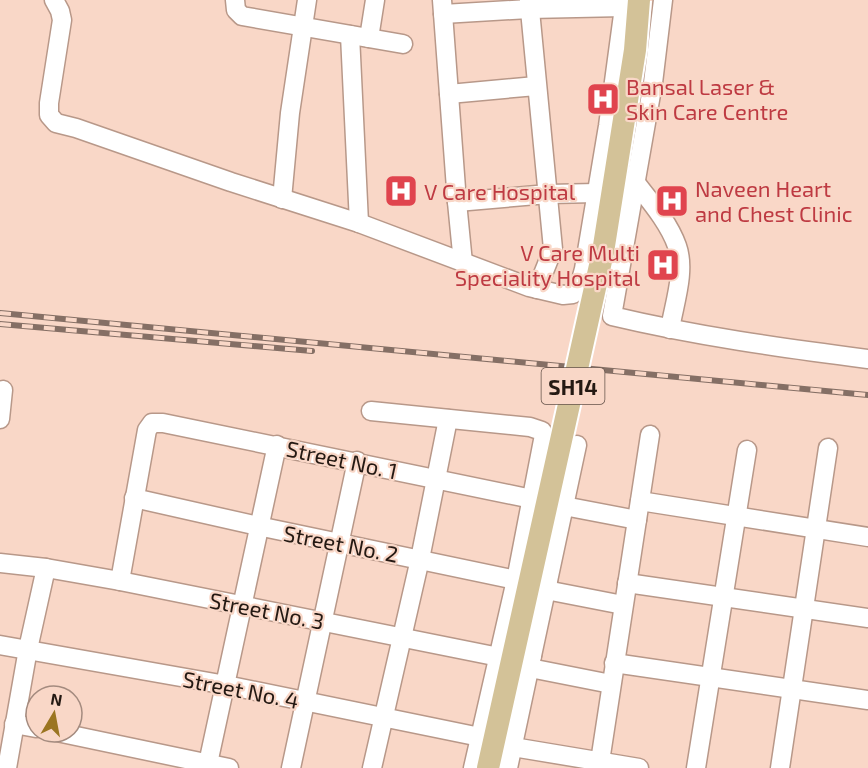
<svg xmlns="http://www.w3.org/2000/svg" width="868" height="768" font-family="'Exo 2',sans-serif">
  <style>
    .lines { fill: none; stroke-linecap: round; stroke-linejoin: round }
    .minor-casing { stroke: #b89889; stroke-width: 21 }
    .minor { stroke: #fff; stroke-width: 18 }
    .rail-casing { stroke: #856f65; stroke-width: 6 }
    .rail { stroke: #f9d7c7; stroke-width: 4; stroke-dasharray: 11; stroke-linecap: butt }
    .major-bridge-casing { stroke: #fff; stroke-width: 26; stroke-linecap: butt }
    .major-bridge { stroke: #d3c298; stroke-width: 22 }
    .labels { text-anchor: middle; dominant-baseline: central; stroke-width: 4.5; stroke-linejoin: round; paint-order: stroke }
    .shield { fill: #f9d7c7; stroke: #645249; stroke-width: 1.5 }
    .shield-label { font-size: 21px; font-weight: bold; fill: #241913 }
    .health-label { font-size: 22px; fill: #be3a42; stroke: #f9d7c7; text-anchor: start }
    .street-label { font-size: 22px; fill: #241913; stroke: #f9d7c7 }
  </style>
  <rect width="100%" height="100%" fill="#f9d7c7"/>
  <g class="lines">
    <defs>
      <g id="minor">
        <polyline points="54,0 60,11 62,20 49,103 49,115 56,123 76,128 231,182 359,223 529,287 563,295 573,294 579,287 584,269 608,126 625,0"/>
        <polyline points="235,0 236,10 242,16 403,44"/>
        <polyline points="442,0 457,202 463,263"/>
        <polyline points="529,0 553,249 537,289"/>
        <path d="M 663,0 L 653,83 L 612,316 C 696,336 782,348 868,359"/>
        <polyline points="443,14 529,9 624,7"/>
        <polyline points="350,35 359,223"/>
        <polyline points="369,38 375,0"/>
        <polyline points="449,94 536,86"/>
        <path d="M 636,183 C 650,201 669,223 677,246 C 686,271 674,304 670,329"/>
        <polyline points="282,199 290,113 307,0"/>
        <polyline points="457,202 548,194 597,193"/>
        <polyline points="371,411 530,427 542,431 544,435 516,580 473,768"/>
        <polyline points="0,419 3,390"/>
        <polyline points="134,498 258,526 516,580 548,581"/>
        <polyline points="640,501 868,537"/>
        <polyline points="564,506 637,520"/>
        <polyline points="0,563 46,568 120,581 499,657 532,656"/>
        <polyline points="120,581 147,430 152,423 163,423 532,499"/>
        <polyline points="627,583 868,618"/>
        <polyline points="546,590 623,605"/>
        <polyline points="0,645 226,685 480,737"/>
        <polyline points="614,663 868,700"/>
        <polyline points="530,668 611,684"/>
        <polyline points="14,724 36,728"/>
        <polyline points="57,732 229,768"/>
        <polyline points="513,747 639,768"/>
        <polyline points="7,768 28,649 46,568"/>
        <polyline points="207,768 277,445"/>
        <polyline points="291,768 357,461"/>
        <polyline points="372,768 420,559 448,419"/>
        <polyline points="508,768 577,445"/>
        <polyline points="599,768 650,435"/>
        <polyline points="696,768 747,450"/>
        <polyline points="780,768 828,448"/>
      </g>
    </defs>
    <use href="#minor" class="minor-casing"/>
    <use href="#minor" class="minor"/>
    <defs>
      <g id="rail">
        <polyline points="0,313 868,395"/>
        <polyline points="0,324 312,351"/>
      </g>
    </defs>
    <use href="#rail" class="rail-casing"/>
    <use href="#rail" class="rail"/>
    <defs>
      <polyline id="major-bridge" points="488,768 603,252 635,50 639,0"/>
    </defs>
    <use href="#major-bridge" class="major-bridge-casing"/>
    <use href="#major-bridge" class="major-bridge"/>
  </g>
  <defs>
    <symbol id="hospital-square" viewBox="-11 -11 22 22"><rect x="-9" y="-9" width="18" height="18" rx="4" fill="#e0444e" stroke="#f9d7c7"/><path d="M-5-5h3v3.5h4V-5h3V5h-3V1.5h-4V5h-3Z" fill="#fff"/></symbol>
  </defs>
  <g fill-rule="evenodd">
    <use href="#hospital-square" x="584" y="80" width="38" height="38"/>
    <use href="#hospital-square" x="382" y="172" width="38" height="38"/>
    <use href="#hospital-square" x="653" y="182" width="38" height="38"/>
    <use href="#hospital-square" x="644" y="246" width="38" height="38"/>
  </g>
  <g class="labels">
    <rect class="shield" x="541.5" y="368" width="63" height="36" rx="4.5"/>
    <g class="shield-label">
      <text x="573" y="386">SH14</text>
    </g>
    <g class="health-label">
      <text x="626" y="86">Bansal Laser &amp;<tspan x="626" dy="25">Skin Care Centre</tspan></text>
      <text x="695" y="188">Naveen Heart<tspan x="695" dy="25">and Chest Clinic</tspan></text>
      <text x="424" y="191">V Care Hospital</text>
      <text x="640" y="252" text-anchor="end">V Care Multi<tspan x="640" dy="25">Speciality Hospital</tspan></text>
    </g>
    <g class="street-label">
      <text transform="translate(342 459) rotate(12)">Street No. 1</text>
      <text transform="translate(341 543) rotate(11)">Street No. 2</text>
      <text transform="translate(267 610) rotate(11)">Street No. 3</text>
      <text transform="translate(241 689) rotate(11)">Street No. 4</text>
    </g>
  </g>
  <g transform="translate(54 714) rotate(10)"><circle r="28" fill="#f9d7c7" stroke="#a48b7f" stroke-width="1.5"/>
  <path d="M0-4.5L10 22L0 15L-10 22Z" fill="#9b7521"/>
  <text y="-9" font-size="16" font-weight="bold" text-anchor="middle" fill="#241913">N</text>
  </g>
</svg>
